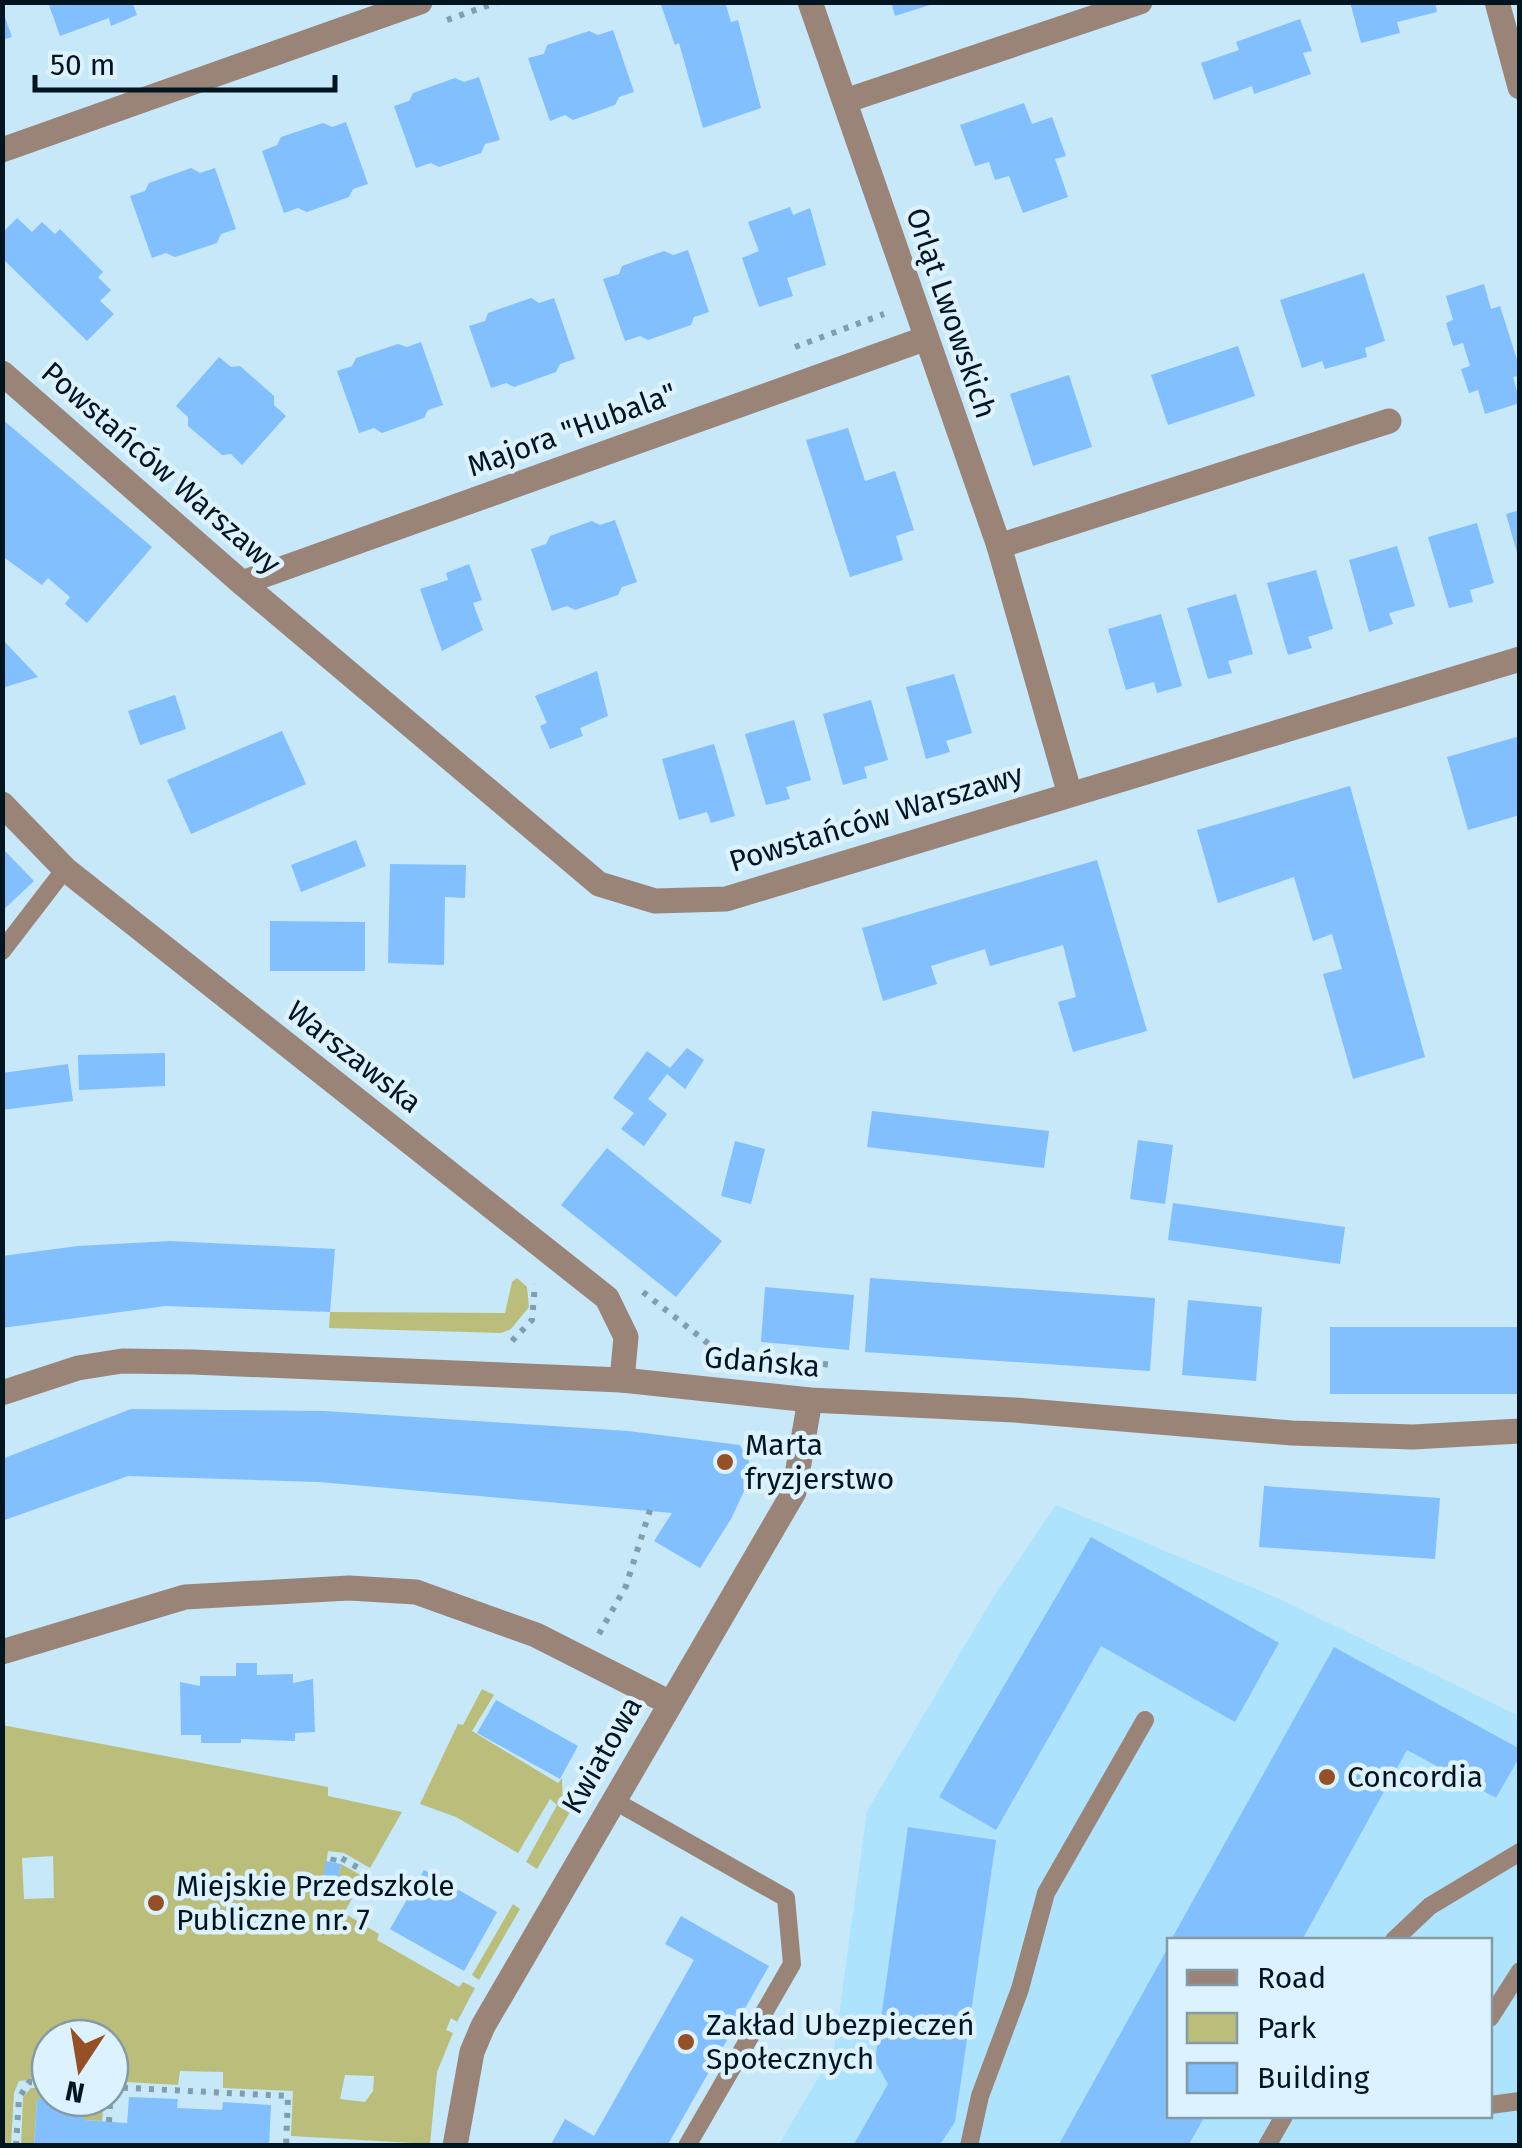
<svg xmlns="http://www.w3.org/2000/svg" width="1522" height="2148" font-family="'Fira Sans',sans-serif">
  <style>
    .built { fill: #aee3fd; fill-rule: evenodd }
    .green { fill: #bbbe7b; fill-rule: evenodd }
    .building { fill: #82bfff }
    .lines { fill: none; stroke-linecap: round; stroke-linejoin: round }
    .path { stroke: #819ead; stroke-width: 6; stroke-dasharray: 5 8; stroke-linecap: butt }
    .lane { stroke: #9a8478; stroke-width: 18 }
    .street { stroke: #9a8478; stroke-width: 25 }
    .poi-dot { fill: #955025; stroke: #dcf3ff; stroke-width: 4 }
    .labels { text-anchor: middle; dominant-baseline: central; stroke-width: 9; stroke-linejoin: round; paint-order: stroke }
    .street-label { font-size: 30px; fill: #00151f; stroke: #dcf3ff }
    .poi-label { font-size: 30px; fill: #00151f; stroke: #dcf3ff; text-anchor: start }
  </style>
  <rect width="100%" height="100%" fill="#c6e8f9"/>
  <path class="built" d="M 1056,1505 L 1282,1600 L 1519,1716 L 1519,2145 L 778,2146 L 834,2051 L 867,1811 L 994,1596 ZM 1170,1940 L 1490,1940 L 1490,2116 L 1170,2116 Z"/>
  <g class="green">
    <polygon points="517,1278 527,1287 529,1307 511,1329 501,1333 329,1328 330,1312 505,1313 512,1282"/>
    <polygon points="482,1689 494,1695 472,1731 558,1783 562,1778 563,1808 570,1812 537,1869 526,1862 557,1805 550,1799 518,1853 456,1817 420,1804 458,1724 463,1725"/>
    <path d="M 2,1725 L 328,1787 L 328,1796 L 402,1812 L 370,1868 L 344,1853 L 328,1851 L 323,1886 L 336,1889 L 341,1864 L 364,1877 L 344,1913 L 379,1934 L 377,1940 L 459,1987 L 463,1982 L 475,1988 L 457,2022 L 451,2018 L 446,2030 L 453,2033 L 437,2072 L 430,2144 L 291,2136 L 293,2091 L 223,2088 L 223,2072 L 180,2071 L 178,2085 L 110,2081 L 110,2038 L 50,2038 L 50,2078 L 19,2081 L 14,2093 L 11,2145 L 3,2145 ZM 53,1856 L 54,1898 L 24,1899 L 22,1858 ZM 345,2075 L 374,2076 L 373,2091 L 365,2102 L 340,2099 Z"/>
    <polygon points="513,1904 520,1909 479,1980 472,1975"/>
    <polygon points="31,2088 50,2088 50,2098 104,2098 102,2121 84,2120 84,2102 37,2099 34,2145 21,2146 23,2097"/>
  </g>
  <g class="building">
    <polygon points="48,2 132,2 137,15 111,26 109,18 60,36"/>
    <polygon points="660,2 725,2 731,22 738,20 761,108 703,128 679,43 675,45"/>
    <polygon points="891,2 936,2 936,3 895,16"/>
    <polygon points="1350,2 1435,2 1437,12 1397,22 1400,33 1361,43"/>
    <polygon points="2,9 12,37 2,40"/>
    <polygon points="1300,19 1312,51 1303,53 1311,74 1254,94 1252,86 1214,100 1201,63 1239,50 1236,42"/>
    <polygon points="613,30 634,92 619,97 615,105 573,120 565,115 550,121 528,58 544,54 547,45 589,31 598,35"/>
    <polygon points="479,77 500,140 485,144 481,153 439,167 431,163 416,168 394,106 409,101 413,93 455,78 464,82"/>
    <polygon points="1024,103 1032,124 1052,117 1066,156 1055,159 1068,197 1023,213 1009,176 995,180 989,162 975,166 960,125"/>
    <polygon points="346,122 368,184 353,189 349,197 307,212 298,208 284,213 262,151 277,145 281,137 323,123 332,127"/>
    <polygon points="191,168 200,173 215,168 236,229 221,234 217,243 175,257 166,253 152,258 130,196 145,191 149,183"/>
    <polygon points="790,207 793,215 810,208 826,265 787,278 793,296 759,307 742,258 759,251 748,222"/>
    <polygon points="17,218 32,232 42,222 55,234 60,229 103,272 98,277 111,290 100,301 114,314 87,341 2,258 2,233"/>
    <polygon points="688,250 709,312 694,317 691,325 648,340 640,336 625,341 603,279 619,274 622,266 664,251 673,255"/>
    <polygon points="1364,273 1385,341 1365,348 1367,357 1325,369 1322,361 1302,368 1280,300"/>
    <polygon points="1484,284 1491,309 1500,306 1520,369 1520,376 1513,377 1520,403 1485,414 1478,390 1469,393 1461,369 1470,366 1463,343 1453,346 1446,323 1453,320 1446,296"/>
    <polygon points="531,298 539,303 554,298 575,359 560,364 556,372 514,387 506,383 491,388 469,326 485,321 488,313"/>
    <polygon points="421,342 443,405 428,410 424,418 382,433 374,428 359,433 337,371 352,366 356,358 398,344 407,347"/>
    <polygon points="1238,346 1255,396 1168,425 1151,375"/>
    <polygon points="219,357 231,367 240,366 274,396 274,405 286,416 242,465 231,454 222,455 188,426 188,417 176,406"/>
    <polygon points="1069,375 1092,447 1033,466 1010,394"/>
    <polygon points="2,419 152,547 87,623 65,604 70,597 48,578 42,585 2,556"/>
    <polygon points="848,428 865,481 895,471 914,530 896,536 903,560 850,577 806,440"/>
    <polygon points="1520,510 1520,556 1518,556 1506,514"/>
    <polygon points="615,520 637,582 622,587 618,595 575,610 567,606 552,611 531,549 546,544 550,536 592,521 600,525"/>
    <polygon points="1477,523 1494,583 1470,590 1473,602 1449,608 1428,537"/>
    <polygon points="1397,546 1415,606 1389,613 1393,624 1369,632 1349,560"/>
    <polygon points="469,564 482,600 473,603 483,630 442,651 420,589 448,580 446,573"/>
    <polygon points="1316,570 1333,629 1308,637 1312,648 1288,655 1267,583"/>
    <polygon points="1236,594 1253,654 1228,661 1232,673 1208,679 1187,608"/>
    <polygon points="1161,614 1182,686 1157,693 1154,682 1126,690 1108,629"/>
    <polygon points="2,639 38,677 2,688"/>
    <polygon points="597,671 608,716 580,728 583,736 550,749 540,726 547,723 535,696"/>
    <polygon points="954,674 972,733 946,741 950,752 926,759 906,687"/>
    <polygon points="175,695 186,729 140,745 128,711"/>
    <polygon points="871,700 888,760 864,767 867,778 843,785 823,714"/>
    <polygon points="794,720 811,780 786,787 790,799 766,805 745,734"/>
    <polygon points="282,731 306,784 191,834 167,780"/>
    <polygon points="1520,736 1520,815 1468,830 1447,757"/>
    <polygon points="714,744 735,816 711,823 707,812 679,820 662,759"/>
    <polygon points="1350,786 1425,1057 1353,1079 1323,974 1342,969 1332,934 1313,941 1294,877 1218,903 1197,830"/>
    <polygon points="356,840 366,866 301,892 291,865"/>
    <polygon points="2,848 34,881 2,911"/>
    <polygon points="1097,860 1147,1031 1073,1052 1058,1002 1076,997 1063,945 990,966 985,949 931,966 937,984 883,1001 862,928"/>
    <polygon points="390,864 466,865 465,898 445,897 444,965 388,963"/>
    <polygon points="270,921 365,922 365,971 270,971"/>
    <polygon points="687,1048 704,1060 685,1089 667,1074 648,1099 667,1114 644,1146 621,1129 634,1113 613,1098 647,1051 670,1068"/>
    <polygon points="165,1053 165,1086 79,1090 78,1055"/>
    <polygon points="68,1064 73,1101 2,1110 2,1073"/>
    <polygon points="872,1111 1049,1131 1044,1168 867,1147"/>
    <polygon points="1138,1140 1173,1145 1165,1204 1130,1199"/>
    <polygon points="735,1141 765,1149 751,1204 721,1196"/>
    <polygon points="607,1148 722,1241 676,1297 561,1205"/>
    <polygon points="1173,1203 1345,1227 1340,1264 1168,1240"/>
    <polygon points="170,1241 335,1249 330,1312 165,1306 2,1328 2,1256 78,1246"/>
    <polygon points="870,1278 1155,1298 1150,1371 865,1352"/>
    <polygon points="765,1287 854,1295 849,1350 761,1342"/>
    <polygon points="1188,1300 1262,1307 1256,1381 1182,1375"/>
    <rect x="1330" y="1327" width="190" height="67"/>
    <polygon points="131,1409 325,1411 628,1431 740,1445 754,1470 731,1519 700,1568 654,1541 672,1513 319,1482 128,1476 2,1521 2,1459"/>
    <polygon points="1264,1486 1440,1498 1435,1559 1259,1547"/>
    <polygon points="1091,1537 1279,1643 1235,1722 1101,1646 996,1830 939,1797"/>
    <polygon points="1334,1647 1520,1749 1520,1756 1496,1798 1407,1750 1302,1940 1171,1940"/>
    <polygon points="236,1663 257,1663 257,1675 293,1674 293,1683 313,1679 315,1732 295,1733 295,1741 241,1739 241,1743 201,1743 201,1735 181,1735 180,1682 200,1686 200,1676 236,1676"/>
    <polygon points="496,1700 578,1746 560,1779 477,1733"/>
    <polygon points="908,1827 996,1840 955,2122 939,2146 853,2146 888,2084 875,2061"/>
    <polygon points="326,1861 341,1864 336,1889 322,1886"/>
    <polygon points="424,1870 497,1912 464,1971 390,1929"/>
    <polygon points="681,1916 769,1966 667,2146 550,2146 565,2119 594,2136 694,1960 665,1944"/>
    <polygon points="1170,1944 1170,2116 1205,2116 1188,2146 1058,2146"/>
    <polygon points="129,2097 178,2099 177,2108 222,2110 223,2102 271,2105 269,2146 34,2146 37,2099 85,2102 84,2120 127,2123"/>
  </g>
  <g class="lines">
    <g class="path">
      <polyline points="447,20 498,2"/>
      <polyline points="795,347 884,314"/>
      <polyline points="643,1292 709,1344 739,1356"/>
      <polyline points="512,1341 532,1320 535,1284"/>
      <polyline points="797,1362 834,1365"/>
      <polyline points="599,1634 626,1586 650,1510"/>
      <polyline points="333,1862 334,1857 341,1858 386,1884"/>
      <polyline points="110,2087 288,2096 286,2146"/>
      <polyline points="109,2122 111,2087"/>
      <polyline points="16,2146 19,2098 29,2082 50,2083"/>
    </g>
    <g class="lane">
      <polyline points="2,951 65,869"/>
      <polyline points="613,1800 786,1898 792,1964 687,2146"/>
      <polyline points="1394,1940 1430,1906 1520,1852"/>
      <polyline points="1490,2018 1520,1971"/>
      <polyline points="1490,2105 1520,2101"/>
      <polyline points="969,2146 980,2096 1020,1989 1046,1893 1145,1720"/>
      <polyline points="1267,2146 1284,2116"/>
    </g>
    <g class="street">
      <polyline points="810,2 999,546 1069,791"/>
      <polyline points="1497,2 1520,87"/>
      <polyline points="845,101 1140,2"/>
      <polyline points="2,150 420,2"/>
      <polyline points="2,373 242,583 599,884 655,901 726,899 1520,659"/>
      <polyline points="999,546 1389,421"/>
      <polyline points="242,583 924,339"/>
      <polyline points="2,804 65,869 607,1298 626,1337 622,1380"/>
      <polyline points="2,1393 78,1368 122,1361 193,1362 622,1380 810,1400 1014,1410 1292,1433 1413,1437 1520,1431"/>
      <polyline points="2,1652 185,1597 349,1588 416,1592 536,1635 670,1703"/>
      <polyline points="455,2146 472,2052 483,2026 794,1492 810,1400"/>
    </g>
  </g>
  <g class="poi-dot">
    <circle cx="725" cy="1462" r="10"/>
    <circle cx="1327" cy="1777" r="10"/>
    <circle cx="156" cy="1903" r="10"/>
    <circle cx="686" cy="2042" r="10"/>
  </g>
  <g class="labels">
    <g class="street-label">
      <text transform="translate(951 313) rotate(71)">Orląt Lwowskich</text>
      <text transform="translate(572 430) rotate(-20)">Majora "Hubala"</text>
      <text transform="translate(161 468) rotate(41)">Powstańców Warszawy</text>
      <text transform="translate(876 818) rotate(-17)">Powstańców Warszawy</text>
      <text transform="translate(354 1057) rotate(38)">Warszawska</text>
      <text transform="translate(762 1362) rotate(5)">Gdańska</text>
      <text transform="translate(602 1755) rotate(-60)">Kwiatowa</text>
    </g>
    <g class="poi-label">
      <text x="745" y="1445">Marta<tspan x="745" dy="34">fryzjerstwo</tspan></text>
      <text x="1347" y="1777">Concordia</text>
      <text x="176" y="1886">Miejskie Przedszkole<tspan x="176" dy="34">Publiczne nr. 7</tspan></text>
      <text x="706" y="2025">Zakład Ubezpieczeń<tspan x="706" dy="34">Społecznych</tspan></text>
    </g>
  </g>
  <rect width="1522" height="2148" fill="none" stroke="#00151f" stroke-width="10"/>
  <rect x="1167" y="1938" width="325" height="180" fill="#dcf3ff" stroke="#849aa5" stroke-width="2.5"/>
  <rect x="1187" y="1970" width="50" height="15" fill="#9a8478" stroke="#849aa5" stroke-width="2.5"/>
  <text x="1257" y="1988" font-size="30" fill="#00151f">Road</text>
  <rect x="1187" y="2013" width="50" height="30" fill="#bbbe7b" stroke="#849aa5" stroke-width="2.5"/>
  <text x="1257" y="2038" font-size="30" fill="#00151f">Park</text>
  <rect x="1187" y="2063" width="50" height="30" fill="#82bfff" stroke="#849aa5" stroke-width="2.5"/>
  <text x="1257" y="2088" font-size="30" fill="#00151f">Building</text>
  <g transform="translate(80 2068) rotate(192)"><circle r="48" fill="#dcf3ff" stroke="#849aa5" stroke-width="2.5"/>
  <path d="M0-8L18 38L0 25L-18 38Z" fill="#955025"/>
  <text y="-15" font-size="28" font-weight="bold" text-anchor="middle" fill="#00151f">N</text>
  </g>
  <path d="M35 75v15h300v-15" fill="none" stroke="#00151f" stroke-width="5"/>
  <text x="50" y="75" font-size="30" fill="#00151f" stroke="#dcf3ff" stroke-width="8" paint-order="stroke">50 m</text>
</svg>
